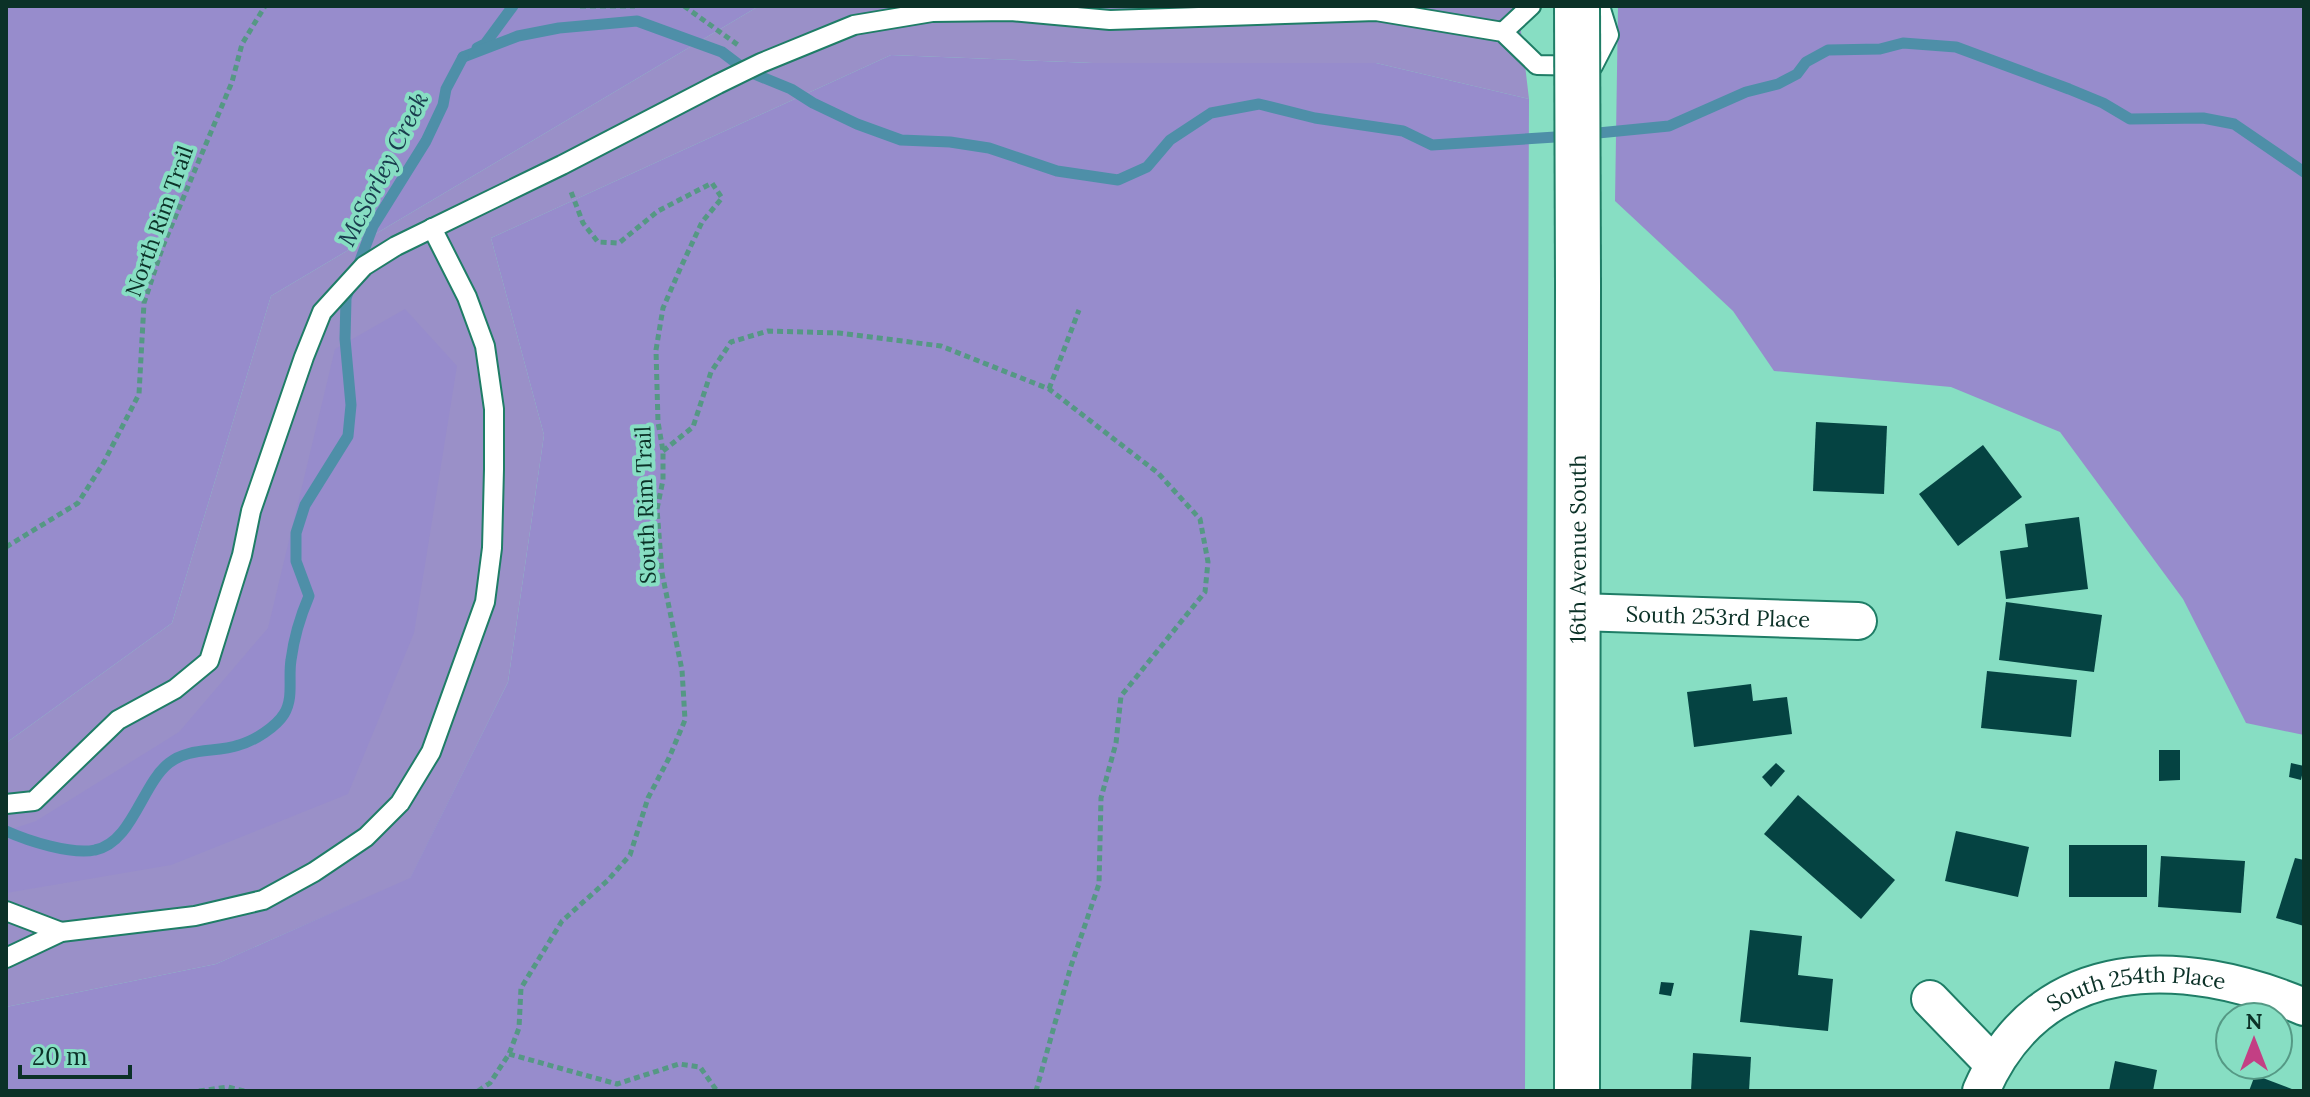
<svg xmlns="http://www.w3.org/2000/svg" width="2310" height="1097" font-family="Lora,serif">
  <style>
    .green { fill: #9a90c8 }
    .forest { fill: #978ccc }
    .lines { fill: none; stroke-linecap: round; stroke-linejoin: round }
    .stream { stroke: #4e8fa8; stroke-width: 11 }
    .building { fill: #054342 }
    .service-casing { stroke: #1f7d66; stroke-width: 22 }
    .minor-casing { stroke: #1f7d66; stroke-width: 40 }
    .secondary-casing { stroke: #1f7d66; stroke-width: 48 }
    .path { stroke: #559884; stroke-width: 5; stroke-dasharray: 6 4; stroke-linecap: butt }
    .service { stroke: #fff; stroke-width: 18 }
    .minor { stroke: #fff; stroke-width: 36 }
    .secondary { stroke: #fff; stroke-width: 44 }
    .secondary-bridge-casing { stroke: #1f7d66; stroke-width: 48; stroke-linecap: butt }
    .secondary-bridge { stroke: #fff; stroke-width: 44 }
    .labels { text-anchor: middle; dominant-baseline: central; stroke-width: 8; stroke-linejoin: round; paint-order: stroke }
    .street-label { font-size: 22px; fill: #0b3127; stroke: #87dec3 }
    .water-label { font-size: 24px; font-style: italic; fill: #193c4d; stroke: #87dec3 }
  </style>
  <rect width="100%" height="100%" fill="#87dec3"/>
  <polygon class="green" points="759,6 1518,6 1529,99 1376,63 1093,63 891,55 491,238 544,435 508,682 410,879 216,964 6,1007 6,743 172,623 271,296"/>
  <g class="forest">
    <polygon points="6,6 759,6 271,296 172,623 6,743"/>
    <polygon points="1618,6 2304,6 2304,735 2246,723 2183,599 2060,432 1951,387 1774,371 1733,311 1615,201"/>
    <polygon points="891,55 1093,63 1376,63 1529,99 1525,1091 6,1091 6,1007 216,964 410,878 508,682 544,435 491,238"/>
    <polygon points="405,309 457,366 414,633 348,794 171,865 6,893 6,831 36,821 179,732 268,628 335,349"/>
  </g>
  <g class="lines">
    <g class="stream">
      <polyline points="477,48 485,44 513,6"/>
      <polyline points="463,57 518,36 559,28 637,21 722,52 747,71 791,89 813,103 857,124 901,140 950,142 989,148 1057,171 1118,180 1147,167 1170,140 1211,113 1259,104 1315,118 1403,131 1432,145 1571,136"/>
      <polyline points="1588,134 1669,126 1746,92 1778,84 1797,74 1806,62 1828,50 1880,49 1903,43 1956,47 2069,89 2103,103 2130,119 2203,118 2234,124 2304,172"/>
      <path d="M 6,831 C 28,841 72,855 95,850 C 132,843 142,784 169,763 C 189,747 216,753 239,745 C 254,741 276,727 284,714 C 294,698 288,678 291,660 C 294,637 300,617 309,596 L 296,561 L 296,533 L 305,505 L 348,436 L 351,405 L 345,339 L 346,298 L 373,226 L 426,141 L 443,105 L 446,89 L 463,57"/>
    </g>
  </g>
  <g class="building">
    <polygon points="1816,422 1887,426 1884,494 1813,491"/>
    <polygon points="1983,445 2022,497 1958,546 1919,494"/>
    <polygon points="2079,517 2088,589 2006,599 2000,551 2028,547 2025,524"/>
    <polygon points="2006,602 2102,615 2094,672 1999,660"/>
    <polygon points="1987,671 2077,680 2071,737 1981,728"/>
    <polygon points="1751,684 1753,701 1787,697 1792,734 1694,747 1687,692"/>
    <polygon points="2159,750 2180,750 2180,780 2159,781"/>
    <polygon points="1776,763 1785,771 1771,787 1762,777"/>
    <polygon points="2291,763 2304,766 2301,780 2289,777"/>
    <polygon points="1798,795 1895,880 1861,919 1764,834"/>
    <polygon points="1956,831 2029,847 2018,897 1945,881"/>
    <rect x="2069" y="845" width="78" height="52"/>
    <polygon points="2161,856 2245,861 2241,913 2158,907"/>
    <polygon points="2295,858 2304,860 2304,926 2276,918"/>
    <polygon points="1750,930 1802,936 1798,975 1833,979 1828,1031 1740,1022"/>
    <polygon points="1661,982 1674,983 1671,996 1659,994"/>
    <polygon points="1693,1053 1751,1057 1749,1091 1691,1091"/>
    <polygon points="2115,1061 2157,1070 2153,1091 2109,1091"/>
    <polygon points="2255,1075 2297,1091 2249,1091"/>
  </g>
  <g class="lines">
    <defs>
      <g id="service">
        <polyline points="1503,32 1531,6"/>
        <polyline points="6,804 34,801 118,720 175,689 209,661 242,555 251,511 304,357 322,312 364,266 396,246 562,165 718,84 761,63 854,25 932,12 1011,11 1110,20 1376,11 1503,32 1537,65 1593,66 1609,35 1600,6"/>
        <polyline points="6,911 61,932"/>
        <polyline points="6,958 61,932 195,916 263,900 314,872 366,837 400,803 431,752 485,602 492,548 494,469 494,409 485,346 467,297 432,228"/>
      </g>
      <g id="minor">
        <path id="s1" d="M 1578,612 L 1858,621"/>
        <polyline points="1930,999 1993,1064"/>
        <path id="s2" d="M 1981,1091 C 2041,952 2183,956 2304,1007"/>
      </g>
      <g id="secondary">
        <path id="s3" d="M 1577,1091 L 1578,285"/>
      </g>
    </defs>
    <use href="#service" class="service-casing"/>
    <use href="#minor" class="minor-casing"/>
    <use href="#secondary" class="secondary-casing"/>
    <g class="path">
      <polyline points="580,6 635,6"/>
      <polyline points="684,6 738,45"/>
      <polyline points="1049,389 1079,310"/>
      <polyline points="663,451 693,427 711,372 731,342 768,331 839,333 941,346 1049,389 1158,473 1200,519 1208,562 1205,592 1121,696 1116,743 1101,798 1099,884 1071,966 1036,1091"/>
      <polyline points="6,547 78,503 104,462 139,394 144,303 163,246 232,82 242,44 265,6"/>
      <polyline points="509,1054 617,1084 679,1064 700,1067 717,1091"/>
      <polyline points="199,1091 228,1087 244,1091"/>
      <polyline points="478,1091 490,1083 509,1054 519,1028 521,988 562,921 608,880 630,855 648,798 669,758 685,720 682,670 662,573 657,509 663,480 663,451 658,422 656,350 663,308 680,269 702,222 722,198 712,183 658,211 619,243 598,242 583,223 570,189"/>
    </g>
    <use href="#service" class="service"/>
    <use href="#minor" class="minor"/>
    <use href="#secondary" class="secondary"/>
    <defs>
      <polyline id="secondary-bridge" points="1577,6 1578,285"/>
    </defs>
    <use href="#secondary-bridge" class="secondary-bridge-casing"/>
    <use href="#secondary-bridge" class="secondary-bridge"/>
  </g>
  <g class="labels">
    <g class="street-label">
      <text transform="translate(159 221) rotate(-70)">North Rim Trail</text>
      <text transform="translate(645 505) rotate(-92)">South Rim Trail</text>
      <text stroke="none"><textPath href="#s3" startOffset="542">16th Avenue South</textPath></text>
      <text stroke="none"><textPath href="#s1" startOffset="140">South 253rd Place</textPath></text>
      <text stroke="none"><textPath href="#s2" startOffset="202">South 254th Place</textPath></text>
    </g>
    <g class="water-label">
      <text transform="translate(383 169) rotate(-63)">McSorley Creek</text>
    </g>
  </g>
  <rect width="2310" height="1097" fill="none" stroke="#0b3127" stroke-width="16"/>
  <g transform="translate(2254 1041)"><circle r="38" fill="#87dec3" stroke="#559985" stroke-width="2"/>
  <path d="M0-6L14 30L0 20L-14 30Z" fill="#c33f84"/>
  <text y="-12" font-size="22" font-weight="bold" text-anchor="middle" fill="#0b3127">N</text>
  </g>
  <path d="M20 1065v12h110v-12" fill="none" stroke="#0b3127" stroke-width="4"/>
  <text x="32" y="1065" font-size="24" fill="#0b3127" stroke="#87dec3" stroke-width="6" paint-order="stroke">20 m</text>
</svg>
